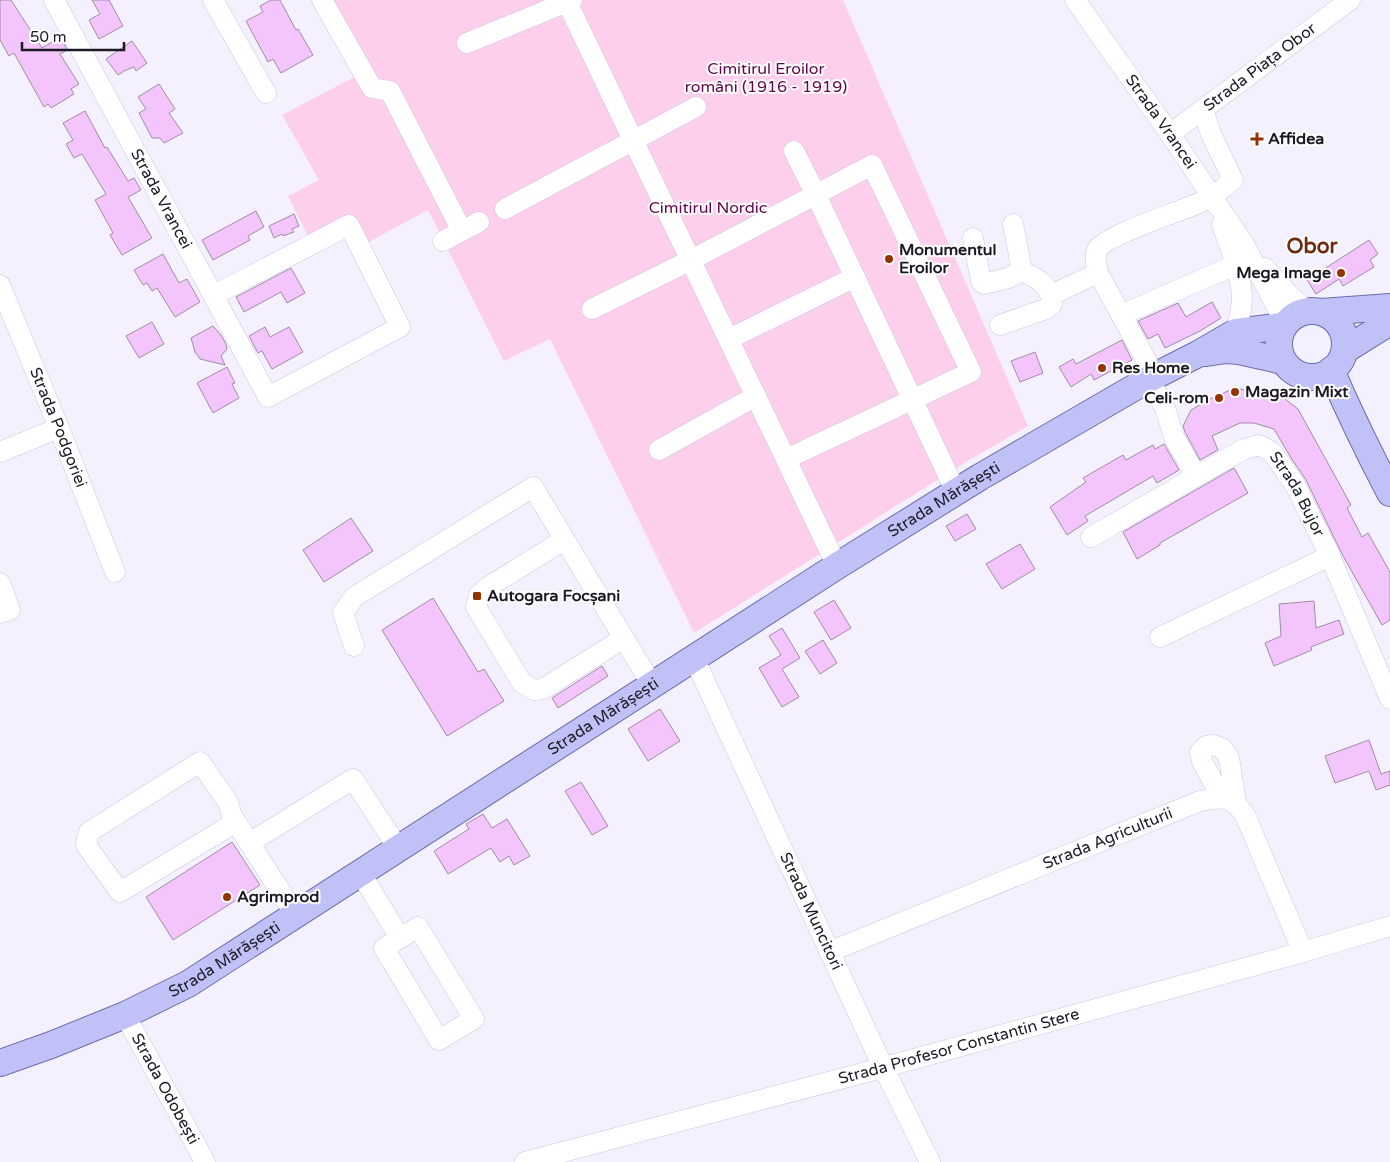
<svg xmlns="http://www.w3.org/2000/svg" width="1390" height="1162" font-family="'Varela Round',sans-serif">
  <style>
    .green { fill: #fecfec }
    .building { fill: #f3c5fc; stroke: #a18ca5 }
    .lines { fill: none; stroke-linecap: round; stroke-linejoin: round }
    .minor-casing { stroke: #cfc5e4; stroke-width: 21 }
    .major-casing { stroke: #6c6daa; stroke-width: 28 }
    .minor { stroke: #fff; stroke-width: 20 }
    .major { stroke: #c0c2f7; stroke-width: 26 }
    .poi-dot { fill: #963200; stroke: #fff; stroke-width: 2 }
    .labels { text-anchor: middle; dominant-baseline: central; stroke-width: 4; stroke-linejoin: round; paint-order: stroke }
    .street-label { font-size: 16px; fill: #1d1924; stroke: #fff }
    .park-label { font-size: 16px; fill: #61034b; stroke: #fff }
    .poi-label { font-size: 16px; font-weight: bold; fill: #1d1924; stroke: #fff; text-anchor: start }
    .district-label { font-size: 21px; font-weight: bold; fill: #6c2b11; stroke: #fff }
  </style>
  <rect width="100%" height="100%" fill="#f5f0fd"/>
  <polygon class="green" points="315,0 843,0 1028,426 966,462 694,633 550,339 504,361 428,210 367,243 352,215 309,238 288,196 319,180 282,115 358,75"/>
  <g class="building">
    <polygon points="0,0 11,0 42,48 61,37 67,50 60,54 79,84 71,89 74,94 51,108 48,104 44,107 14,53 9,56 0,40"/>
    <polygon points="92,0 109,0 123,26 99,39 89,20 100,14"/>
    <polygon points="271,0 280,0 296,30 298,29 313,55 281,73 273,59 268,62 246,21 263,12 260,6"/>
    <polygon points="132,41 147,63 136,71 134,67 124,71 118,75 106,59"/>
    <polygon points="159,84 175,109 169,113 183,133 164,143 160,138 152,138 139,113 146,109 138,97"/>
    <polygon points="85,111 105,148 107,147 128,181 134,178 141,190 128,197 152,238 122,255 110,235 113,233 95,200 106,194 82,154 74,158 66,144 73,140 63,123"/>
    <polygon points="256,211 264,227 248,236 250,240 213,260 202,240"/>
    <polygon points="294,214 299,226 292,229 294,232 283,236 282,234 274,238 269,226"/>
    <polygon points="1369,240 1378,254 1370,260 1374,267 1343,286 1339,279 1316,294 1307,280"/>
    <polygon points="163,254 179,283 187,279 200,302 175,317 157,288 152,291 147,283 143,285 134,270"/>
    <polygon points="291,268 305,293 287,303 281,292 244,312 236,297"/>
    <polygon points="1212,302 1221,318 1200,331 1165,348 1158,334 1148,339 1138,321 1178,303 1186,317"/>
    <polygon points="152,322 164,344 139,358 126,336"/>
    <polygon points="213,326 221,335 226,344 227,349 221,356 225,365 200,359 195,352 191,338"/>
    <polygon points="265,327 270,337 289,327 303,352 272,369 262,351 258,353 249,336"/>
    <polygon points="1122,340 1132,360 1094,380 1091,374 1071,387 1059,367 1073,359 1076,364"/>
    <polygon points="1035,352 1043,373 1020,382 1011,361"/>
    <polygon points="227,367 235,383 232,384 239,398 213,413 197,383"/>
    <polygon points="1235,388 1284,398 1298,409 1351,505 1347,508 1362,537 1368,533 1390,572 1390,620 1382,625 1343,556 1306,480 1291,458 1274,429 1254,423 1240,423 1212,436 1218,450 1200,460 1185,432 1183,426 1191,410 1212,398"/>
    <polygon points="1164,444 1179,470 1157,483 1153,476 1085,516 1088,521 1067,535 1050,507 1086,482 1083,478 1123,455 1126,460 1153,445 1155,449"/>
    <polygon points="1234,468 1248,493 1160,543 1160,545 1137,559 1123,532"/>
    <polygon points="967,514 976,529 955,541 946,526"/>
    <polygon points="351,518 373,551 324,582 303,550"/>
    <polygon points="1020,544 1035,569 1002,589 986,564"/>
    <polygon points="433,598 478,672 484,669 504,701 447,736 382,630"/>
    <polygon points="834,600 851,628 831,640 814,612"/>
    <polygon points="1314,601 1316,628 1339,620 1344,634 1311,647 1312,650 1274,666 1265,643 1281,636 1279,604"/>
    <polygon points="782,628 800,658 782,669 799,697 782,707 759,668 781,655 769,636"/>
    <polygon points="823,640 837,663 820,674 805,651"/>
    <polygon points="602,666 608,676 558,708 552,698"/>
    <polygon points="660,709 680,741 648,761 628,729"/>
    <polygon points="1369,740 1381,774 1390,771 1390,785 1376,790 1369,771 1335,783 1325,756"/>
    <polygon points="581,782 608,826 592,835 565,791"/>
    <polygon points="483,814 492,828 507,819 530,856 514,865 509,856 500,862 491,848 448,874 434,851 469,829 466,824"/>
    <polygon points="232,842 260,885 173,940 146,897"/>
  </g>
  <g class="lines">
    <defs>
      <g id="minor">
        <path id="s1" d="M 54,0 L 268,397 L 400,327 L 349,225 L 214,295"/>
        <polyline points="213,0 266,93"/>
        <polyline points="322,0 372,88 390,91 462,231 479,222"/>
        <polyline points="566,0 837,566"/>
        <path id="s2" d="M 1075,0 L 1170,134 L 1244,244 L 1285,323"/>
        <polyline points="467,43 572,0"/>
        <path id="s3" d="M 1170,134 L 1350,0"/>
        <polyline points="794,151 816,195 956,492"/>
        <polyline points="505,209 696,107"/>
        <polyline points="1013,224 1022,271"/>
        <path d="M 1222,224 C 1228,243 1242,277 1242,297 C 1242,309 1239,320 1236,332"/>
        <path d="M 973,238 L 981,281 L 984,284 L 1008,278 L 1022,271 C 1038,279 1050,284 1052,304 L 1046,309 L 1000,325"/>
        <polyline points="443,241 462,231"/>
        <polyline points="1265,268 1289,295 1307,311"/>
        <path id="s4" d="M 0,285 L 59,428 L 115,572"/>
        <polyline points="1051,295 1098,273"/>
        <polyline points="592,309 691,260 872,165 971,372 786,459"/>
        <polyline points="1121,315 1235,265"/>
        <polyline points="729,339 855,277"/>
        <path d="M 1155,376 L 1098,273 C 1097,266 1094,257 1097,250 C 1107,233 1189,210 1212,197 C 1219,192 1226,185 1233,180 L 1211,134 L 1203,110"/>
        <polyline points="1149,379 1165,408 1174,437 1196,476"/>
        <polyline points="659,450 756,396"/>
        <polyline points="0,452 59,428"/>
        <path id="s5" d="M 1091,537 L 1244,449 L 1259,445 L 1272,452 L 1295,485 L 1330,556 L 1390,699"/>
        <polyline points="564,540 488,587 479,595 476,607 522,683 534,690 543,689 624,638"/>
        <polyline points="0,583 10,610 0,613"/>
        <polyline points="1160,637 1330,556"/>
        <polyline points="354,646 343,613 354,597 533,487 652,685"/>
        <path id="s6" d="M 694,658 L 883,1067 L 930,1162"/>
        <polyline points="1221,797 1202,761 1200,752 1206,746 1213,745 1222,748 1229,758 1236,803"/>
        <polyline points="236,822 120,892 86,845 89,832 200,762 228,802 232,816 295,914"/>
        <polyline points="249,843 353,779 398,848"/>
        <polyline points="360,872 400,938"/>
        <polygon points="418,927 474,1019 439,1040 384,948"/>
        <path id="s7" d="M 829,952 L 1200,801 C 1224,797 1230,795 1245,815 L 1303,952"/>
        <path id="s8" d="M 125,1015 L 205,1162"/>
        <path id="s9" d="M 525,1162 L 874,1070 L 1303,952 L 1390,926"/>
      </g>
      <g id="major">
        <circle cx="1312" cy="344" r="33"/>
        <polyline points="1321,312 1390,307"/>
        <polyline points="1345,350 1390,322"/>
        <polyline points="1206,353 1226,350 1239,351 1283,361"/>
        <path d="M 1331,370 C 1349,412 1369,453 1390,493"/>
        <path id="s10" d="M 0,1063 L 51,1045 L 125,1015 L 188,984 L 837,566 L 980,477 L 1149,379 L 1198,354 L 1236,332 L 1283,326"/>
      </g>
    </defs>
    <use href="#minor" class="minor-casing"/>
    <use href="#major" class="major-casing"/>
    <use href="#minor" class="minor"/>
    <use href="#major" class="major"/>
  </g>
  <g class="poi-dot">
    <path d="M1254.5 131.5h5v5h5v5h-5v5h-5v-5h-5v-5h5z"/>
    <circle cx="889" cy="259" r="5"/>
    <circle cx="1341" cy="273" r="5"/>
    <circle cx="1102" cy="368" r="5"/>
    <circle cx="1235" cy="392" r="5"/>
    <circle cx="1219" cy="398" r="5"/>
    <rect x="472" y="591" width="10" height="10" rx="2.5"/>
    <circle cx="227" cy="897" r="5"/>
  </g>
  <g class="labels">
    <g class="street-label">
      <text stroke="none"><textPath href="#s3" startOffset="112">Strada Piața Obor</textPath></text>
      <text stroke="none"><textPath href="#s2" startOffset="149">Strada Vrancei</textPath></text>
      <text stroke="none"><textPath href="#s1" startOffset="226">Strada Vrancei</textPath></text>
      <text stroke="none"><textPath href="#s4" startOffset="154">Strada Podgoriei</textPath></text>
      <text stroke="none"><textPath href="#s5" startOffset="256">Strada Bujor</textPath></text>
      <text stroke="none"><textPath href="#s10" startOffset="1102">Strada Mărășești</textPath></text>
      <text stroke="none"><textPath href="#s10" startOffset="698">Strada Mărășești</textPath></text>
      <text stroke="none"><textPath href="#s7" startOffset="301">Strada Agriculturii</textPath></text>
      <text stroke="none"><textPath href="#s6" startOffset="279">Strada Muncitori</textPath></text>
      <text stroke="none"><textPath href="#s10" startOffset="248">Strada Mărășești</textPath></text>
      <text stroke="none"><textPath href="#s9" startOffset="449">Strada Profesor Constantin Stere</textPath></text>
      <text stroke="none"><textPath href="#s8" startOffset="84">Strada Odobești</textPath></text>
    </g>
    <g class="park-label">
      <text x="766" y="69">Cimitirul Eroilor<tspan x="766" dy="18">români (1916 - 1919)</tspan></text>
      <text x="708" y="208">Cimitirul Nordic</text>
    </g>
    <g class="poi-label">
      <text x="1268" y="139">Affidea</text>
      <text x="899" y="250">Monumentul<tspan x="899" dy="18">Eroilor</tspan></text>
      <text x="1331" y="273" text-anchor="end">Mega Image</text>
      <text x="1112" y="368">Res Home</text>
      <text x="1245" y="392">Magazin Mixt</text>
      <text x="1209" y="398" text-anchor="end">Celi-rom</text>
      <text x="487" y="596">Autogara Focșani</text>
      <text x="237" y="897">Agrimprod</text>
    </g>
    <g class="district-label">
      <text x="1312" y="246">Obor</text>
    </g>
  </g>
  <path d="M22 42v8h102v-8" fill="none" stroke="#1d1924" stroke-width="2.5"/>
  <text x="30" y="42" font-size="15" fill="#1d1924" stroke="#ffffff" stroke-width="4" paint-order="stroke">50 m</text>
</svg>
